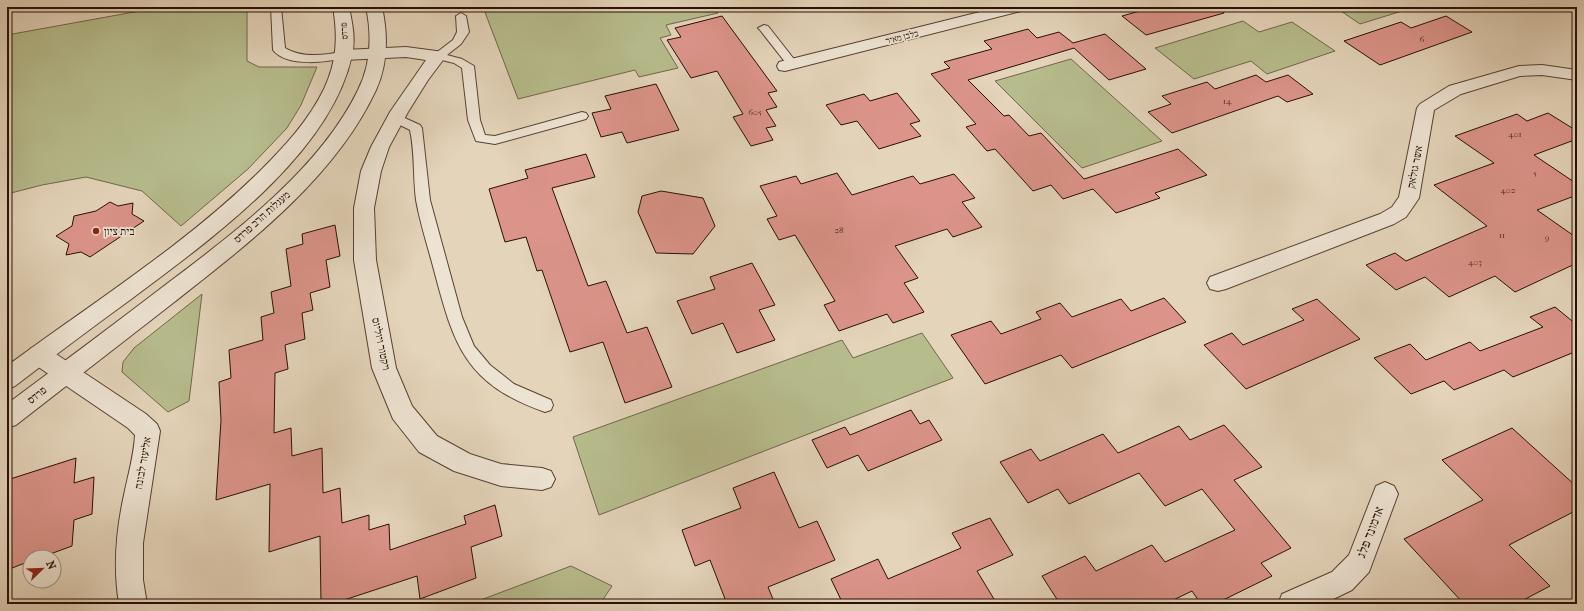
<svg xmlns="http://www.w3.org/2000/svg" width="1584" height="611" font-family="'IM FELL French Canon','Frank Ruhl Libre',serif">
  <style>
    .green { fill: #b7bc8d; stroke: #70664a }
    .building { fill: #dc948a; stroke: #280f06 }
    .lines { fill: none; stroke-linecap: round; stroke-linejoin: round }
    .service-casing { stroke: #574033; stroke-width: 2 }
    .minor-casing { stroke: #574033; stroke-width: 2 }
    .tertiary-casing { stroke: #574033; stroke-width: 2 }
    .service { fill: #ede3d2; fill-rule: evenodd }
    .minor { fill: #ede3d2; fill-rule: evenodd }
    .tertiary { fill: #ede3d2; fill-rule: evenodd }
    .poi-dot { fill: #8f2418; stroke: #ede3d2; stroke-width: 1.5 }
    .labels { text-anchor: middle; dominant-baseline: central; stroke-width: 3.5; stroke-linejoin: round; paint-order: stroke }
    .far-street-label { font-size: 9px; fill: #280f06; stroke: #ede3d2 }
    .number-label { font-size: 9px; fill: #553027 }
    .street-label { font-size: 11px; fill: #280f06; stroke: #ede3d2 }
    .poi-label { font-size: 11px; fill: #280f06; stroke: #ede3d2; text-anchor: start }
    .near-street-label { font-size: 13px; fill: #280f06; stroke: #ede3d2 }
  </style>
  <rect width="100%" height="100%" fill="#e4d4ba"/>
  <filter id="stains"><feTurbulence type="fractalNoise" baseFrequency=".005" numOctaves="4"/><feColorMatrix values="0 0 0 0 .2 0 0 0 0 .09 0 0 0 0 .02 0 0 0 .5 -.17"/></filter>
  <radialGradient id="worn" r=".72"><stop offset=".6" stop-color="#630" stop-opacity="0"/><stop offset="1" stop-color="#630" stop-opacity=".3"/></radialGradient>
  <g class="green">
    <polygon points="146,7 247,7 247,61 259,67 317,67 301,105 287,128 248,169 181,226 142,191 86,177 42,185 7,194 7,35 145,10"/>
    <polygon points="483,7 521,7 522,9 532,7 713,7 718,13 666,25 671,35 660,38 678,68 639,77 635,70 518,99"/>
    <polygon points="1335,7 1415,7 1360,24"/>
    <polygon points="1243,21 1259,32 1292,22 1335,51 1267,74 1251,61 1194,79 1155,48"/>
    <polygon points="1071,59 1162,141 1082,168 995,81"/>
    <polygon points="202,294 189,401 168,412 122,372 123,362 134,348"/>
    <polygon points="922,333 953,378 599,515 573,437 842,340 853,358"/>
    <polygon points="571,566 612,586 600,604 470,604"/>
  </g>
  <g class="building">
    <polygon points="1154,7 1223,7 1224,13 1146,35 1122,16"/>
    <polygon points="722,16 777,91 768,93 777,107 766,110 776,126 766,128 773,140 751,146 733,117 743,114 717,71 691,78 667,40 681,37 675,28"/>
    <polygon points="1446,16 1472,32 1380,65 1344,41 1401,22 1411,28"/>
    <polygon points="1028,29 1037,38 1059,32 1073,43 1105,34 1146,69 1109,80 1074,48 968,80 1004,116 1009,115 1029,136 1041,133 1084,179 1178,149 1207,175 1155,193 1160,198 1116,213 1093,189 1063,199 1051,185 1033,191 995,149 987,151 966,127 976,124 931,74 950,68 944,62 992,49 984,41"/>
    <polygon points="1256,75 1266,82 1288,75 1313,94 1287,102 1278,96 1172,133 1148,112 1171,104 1162,96 1207,82 1215,89"/>
    <polygon points="656,84 679,130 627,143 622,132 601,137 592,113 611,109 605,96"/>
    <polygon points="897,93 920,121 910,124 921,136 879,149 857,121 841,125 826,105 864,94 870,101"/>
    <polygon points="1548,113 1577,131 1577,139 1534,155 1577,184 1577,195 1537,210 1577,238 1577,263 1515,292 1495,276 1449,297 1425,277 1396,290 1366,265 1395,253 1406,261 1487,226 1434,185 1494,163 1455,136 1517,114 1527,121"/>
    <polygon points="586,154 595,177 552,188 588,286 606,281 627,333 647,327 672,387 625,403 603,342 570,352 542,270 537,271 526,237 505,242 489,189 528,178 525,170"/>
    <polygon points="837,173 852,195 913,176 920,184 954,174 975,198 962,202 982,227 953,237 947,229 895,246 918,278 904,283 924,312 893,323 887,314 839,331 824,305 835,301 795,235 779,240 767,219 777,216 760,186 796,176 801,184"/>
    <polygon points="661,191 703,198 715,226 693,254 656,253 638,212 642,196"/>
    <polygon points="110,202 118,206 133,203 132,214 144,221 90,257 81,252 66,255 69,244 56,236 72,226 74,216 96,211"/>
    <polygon points="335,225 340,256 326,260 330,287 310,293 313,310 302,313 305,339 285,345 288,369 275,373 274,433 291,428 292,456 322,448 323,493 340,488 342,523 369,515 369,530 389,524 390,550 466,524 464,516 495,505 502,536 471,547 476,578 420,599 417,576 332,604 321,604 320,536 269,552 270,484 216,500 221,420 219,382 231,378 229,350 263,340 261,317 274,313 271,292 291,286 286,249 303,244 302,234"/>
    <polygon points="752,263 775,305 759,310 775,340 737,353 723,323 692,334 677,301 715,289 710,277"/>
    <polygon points="1164,298 1186,322 1072,368 1061,355 985,384 951,335 991,321 1001,334 1041,319 1036,312 1060,303 1072,317 1121,299 1131,311"/>
    <polygon points="1317,299 1360,339 1246,389 1204,345 1232,333 1243,345 1304,320 1292,309"/>
    <polygon points="1555,307 1577,325 1577,351 1513,377 1504,370 1454,390 1444,381 1411,394 1374,358 1410,344 1426,360 1470,342 1480,351 1543,327 1530,317"/>
    <polygon points="911,410 920,424 929,420 942,440 868,471 858,455 827,468 812,440 845,427 850,435"/>
    <polygon points="1224,425 1262,467 1234,480 1291,548 1261,563 1272,576 1215,604 1201,604 1192,591 1165,604 1060,604 1042,576 1085,556 1096,571 1152,545 1165,562 1235,530 1202,489 1165,506 1139,473 1069,504 1058,489 1028,503 1000,462 1031,449 1040,461 1103,434 1118,453 1179,426 1190,440"/>
    <polygon points="1512,428 1577,487 1577,510 1509,545 1550,586 1516,604 1464,604 1404,539 1483,500 1442,460"/>
    <polygon points="76,458 74,483 94,477 92,514 74,520 72,546 42,557 30,557 30,561 7,570 7,480"/>
    <polygon points="774,472 799,528 817,521 835,560 768,587 775,604 727,604 710,560 695,566 682,530 741,508 733,488"/>
    <polygon points="990,518 1013,555 977,571 997,604 843,604 831,579 878,559 888,579 961,548 952,533"/>
  </g>
  <g class="lines">
    <defs>
      <g id="service">
        <path d="M 271,7 L 281,7 L 285,48 C 298,56 313,56 329,54 C 335,53 342,51 348,53 L 350,55 L 348,57 C 329,62 287,68 273,50 Z"/>
        <polygon points="461,13 466,16 469,32 461,44 447,55 462,59 474,66 480,120 485,135 495,136 582,112 586,113 588,116 586,119 495,144 476,141 468,120 462,68 454,63 434,58 432,56 453,40 457,32 456,16"/>
        <polygon points="764,25 768,26 797,63 799,65 797,67 789,67 760,30 758,28"/>
        <path d="M 396,114 L 420,125 L 422,128 L 430,200 L 462,317 L 474,346 L 490,365 L 514,384 L 551,400 L 553,405 L 551,410 L 545,412 C 465,384 454,346 434,270 C 428,247 420,223 416,200 C 413,177 415,153 410,130 L 392,121 L 390,118 L 392,115 Z"/>
      </g>
      <g id="minor">
        <polygon points="1000,7 1027,7 1025,10 785,71 779,70 777,66 779,62"/>
        <polygon points="406,47 444,52 446,56 428,80 408,112 389,147 381,171 374,208 376,260 396,368 412,406 437,436 470,454 501,464 542,468 551,471 555,479 551,487 542,490 501,486 454,471 419,452 393,419 372,368 354,260 354,208 361,171 371,147 390,112 426,60 406,57 344,60 338,59 336,55 338,51 344,50"/>
        <polygon points="1542,65 1577,70 1577,80 1542,75 1520,76 1461,94 1434,110 1419,198 1406,217 1394,224 1226,289 1218,291 1210,289 1207,283 1210,277 1380,214 1392,207 1399,197 1417,108 1420,104 1449,86 1519,66"/>
        <path d="M 39,346 L 47,348 L 146,414 L 157,424 L 160,431 L 143,543 L 143,580 L 147,604 L 119,604 C 113,567 116,531 124,495 C 128,475 134,455 135,435 L 128,428 L 31,362 L 27,355 L 31,348 Z"/>
        <polygon points="1385,482 1394,486 1398,494 1369,572 1352,590 1323,604 1278,604 1282,594 1332,572 1349,555 1376,486"/>
      </g>
      <g id="tertiary">
        <path d="M 333,7 L 349,7 C 352,22 356,39 352,55 C 331,154 211,239 134,297 C 94,326 54,356 15,386 L 7,389 L 7,366 C 92,303 185,245 261,170 C 285,146 309,120 324,89 C 337,61 338,37 333,7 Z"/>
        <path d="M 366,7 L 382,7 C 388,35 388,64 376,90 C 335,178 248,244 173,303 C 121,344 68,384 16,425 L 7,428 L 7,404 C 59,365 112,326 164,286 C 233,234 320,169 358,90 C 371,64 372,35 366,7 Z"/>
      </g>
    </defs>
    <use href="#service" class="service-casing"/>
    <use href="#minor" class="minor-casing"/>
    <use href="#tertiary" class="tertiary-casing"/>
    <use href="#service" class="service"/>
    <use href="#minor" class="minor"/>
    <use href="#tertiary" class="tertiary"/>
  </g>
  <circle class="poi-dot" cx="96" cy="231" r="4"/>
  <g class="labels">
    <g class="far-street-label">
      <text transform="translate(344 31) rotate(-95)">פרדס</text>
      <text transform="translate(902 37) rotate(-14)">בלבן מאיר</text>
    </g>
    <g class="number-label">
      <text x="1422" y="39">6</text>
      <text x="1227" y="101">14</text>
      <text x="755" y="112">605</text>
      <text x="1515" y="134">401</text>
      <text x="1535" y="173">5</text>
      <text x="1508" y="190">402</text>
      <text x="839" y="230">28</text>
      <text x="1502" y="235">11</text>
      <text x="1547" y="237">9</text>
      <text x="1475" y="262">403</text>
    </g>
    <g class="street-label">
      <text transform="translate(1415 167) rotate(-79)">אשר גולאק</text>
      <text transform="translate(262 217) rotate(-42)">מעגלות הרב פרדס</text>
      <text transform="translate(381 344) rotate(78)">ויקטור ויוליוס</text>
      <text transform="translate(37 395) rotate(-38)">פרדס</text>
      <text transform="translate(143 463) rotate(-80)">אליעזר לבונה</text>
    </g>
    <g class="poi-label">
      <text x="104" y="231">בית ציון</text>
    </g>
    <g class="near-street-label">
      <text transform="translate(1370 532) rotate(-69)">אדמונד פלג</text>
    </g>
  </g>
  <rect width="1584" height="611" fill="none" stroke="#e4d4ba" stroke-width="24"/>
  <rect x="8" y="8" width="1568" height="595" fill="none" stroke="#280f06" stroke-width="2"/>
  <rect x="12" y="12" width="1560" height="587" fill="none" stroke="#280f06"/>
  <g transform="translate(42 569) rotate(67)"><circle r="19" fill="#ede3d2" stroke="#9e8e80"/>
  <path d="M0-3L7 15L0 10L-7 15Z" fill="#8f2418"/>
  <text y="-6" font-size="11" font-weight="bold" text-anchor="middle" fill="#280f06">N</text>
  </g>
  <rect width="100%" height="100%" filter="url(#stains)"/>
  <rect width="100%" height="100%" fill="url(#worn)"/>
</svg>
